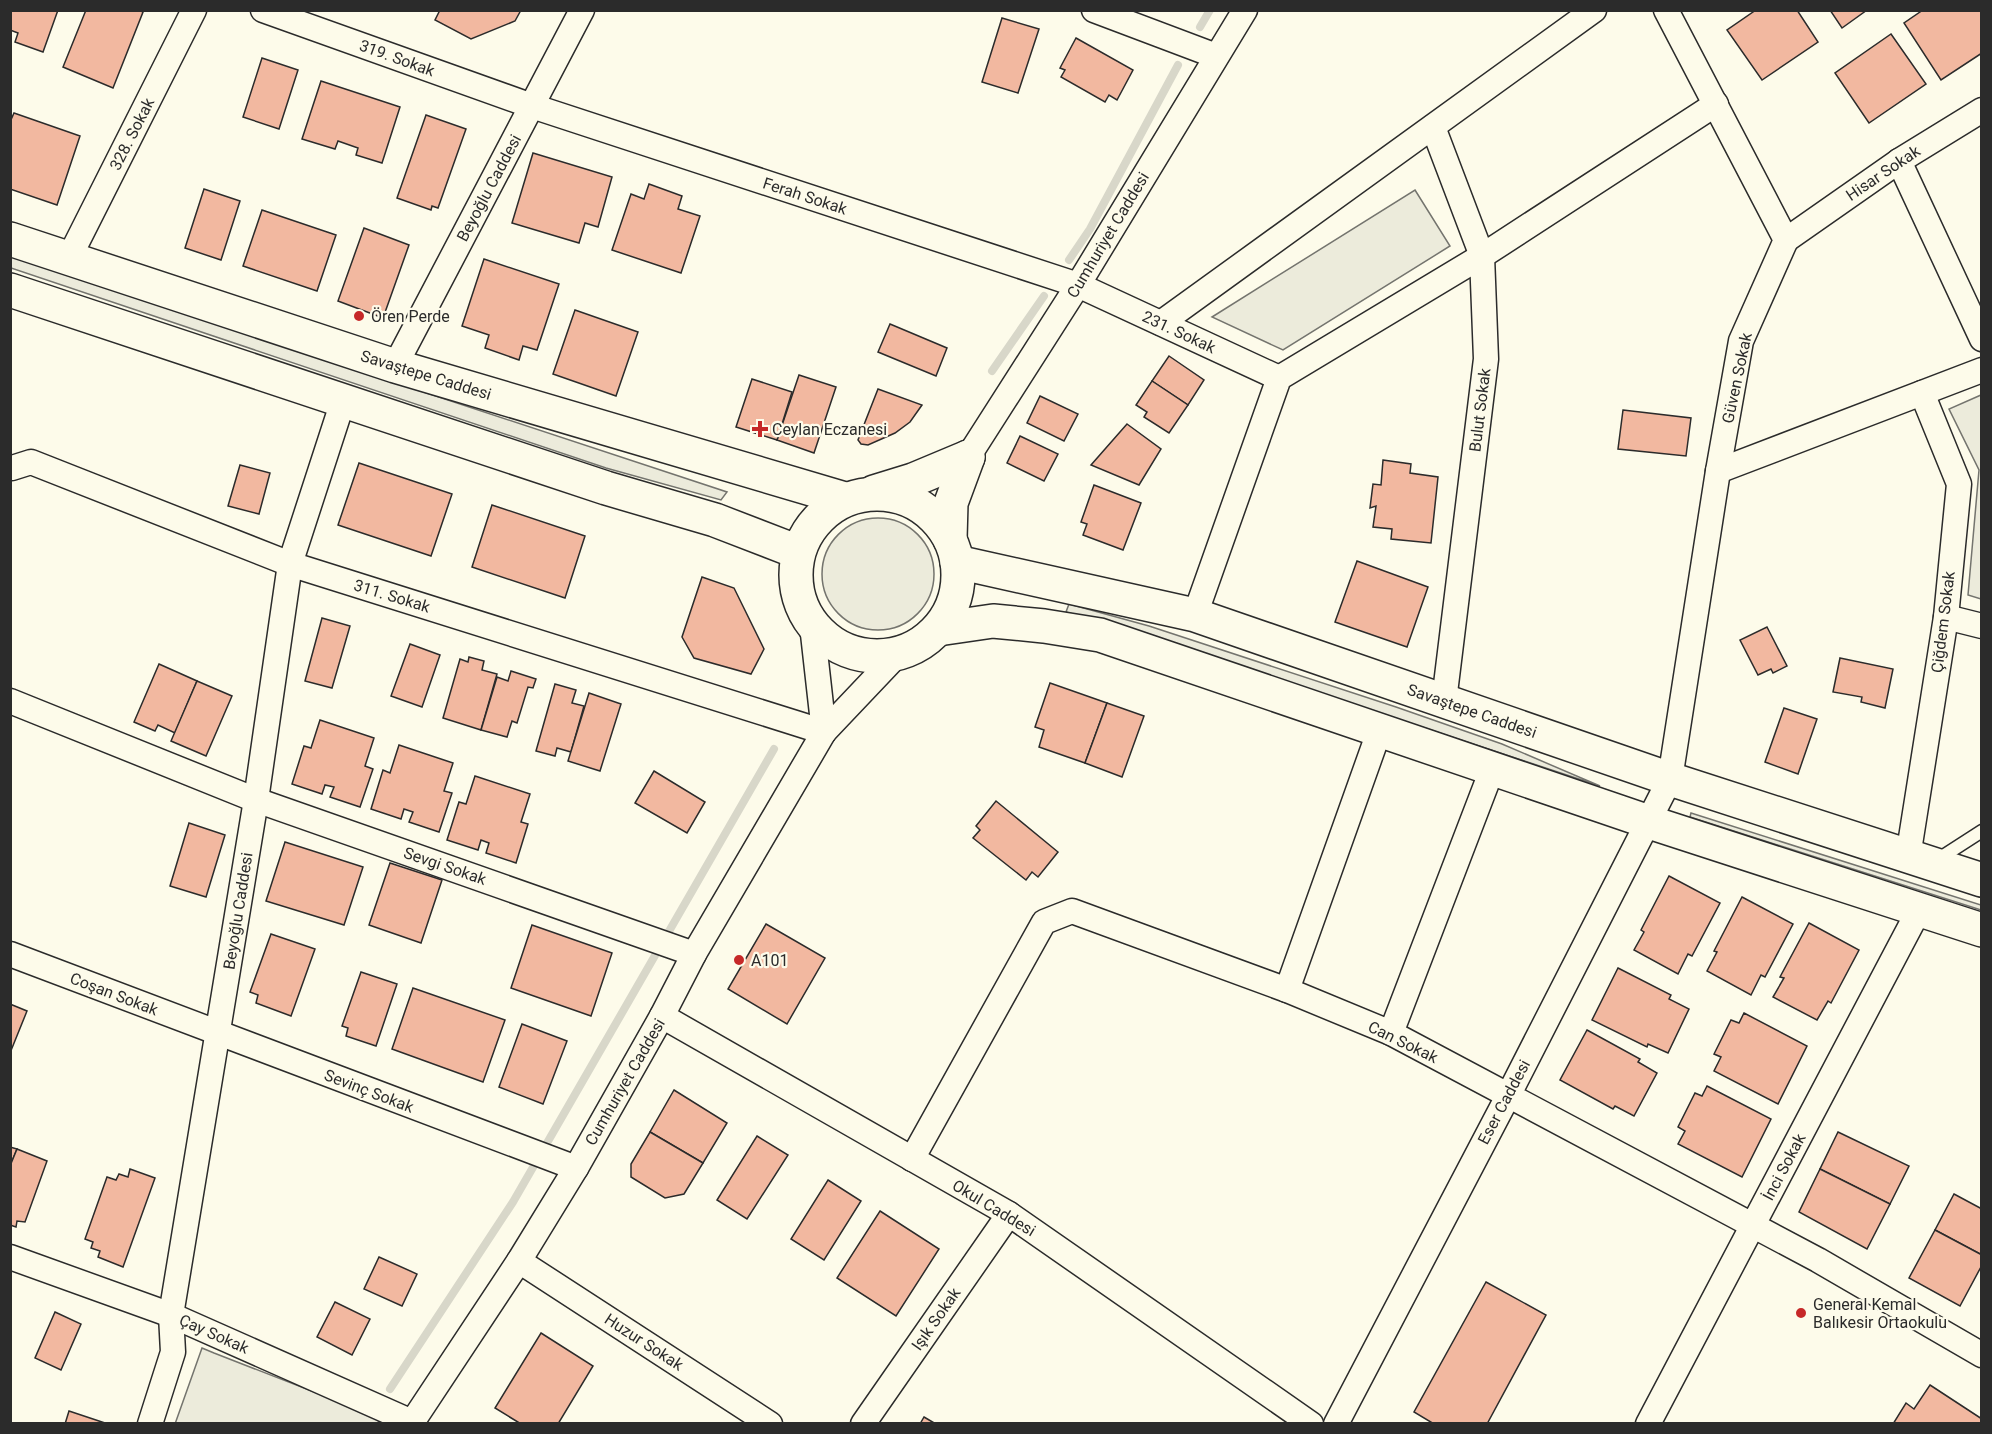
<svg xmlns="http://www.w3.org/2000/svg" width="1992" height="1434" font-family="Roboto,sans-serif">
  <style>
    .green { fill: #ecebdb; stroke: #74746e; stroke-width: 1.5 }
    .lines { fill: none; stroke-linecap: round; stroke-linejoin: round }
    .stream { stroke: #d8d7c9; stroke-width: 8 }
    .building { fill: #f2b8a0; stroke: #2b2b2b; stroke-width: 1.5 }
    .service-casing { stroke: #2b2b2b; stroke-width: 15 }
    .minor-casing { stroke: #2b2b2b; stroke-width: 27 }
    .secondary-casing { stroke: #2b2b2b; stroke-width: 36 }
    .service { stroke: #fdfbea; stroke-width: 12 }
    .minor { stroke: #fdfbea; stroke-width: 24 }
    .secondary { stroke: #fdfbea; stroke-width: 33 }
    .poi-dot { fill: #c62828; stroke: #fdfbea; stroke-width: 2 }
    .labels { text-anchor: middle; dominant-baseline: central; stroke-width: 4.5; stroke-linejoin: round; paint-order: stroke }
    .street-label { font-size: 16px; fill: #2b2b2b; stroke: #fdfbea }
    .poi-label { font-size: 16px; fill: #2b2b2b; stroke: #fdfbea; text-anchor: start }
  </style>
  <rect width="100%" height="100%" fill="#fdfbea"/>
  <g class="green">
    <polygon points="1415,190 1450,246 1283,350 1212,317"/>
    <polygon points="11,256 727,492 721,500 606,468 11,268"/>
    <polygon points="1981,395 1981,599 1968,595 1979,470 1949,409"/>
    <circle cx="878" cy="574" r="56"/>
    <polygon points="1069,604 1149,626 1396,707 1502,744 1600,786 1126,629 1066,612"/>
    <polygon points="1691,813 1981,905 1981,910 1690,817"/>
    <polygon points="202,1348 214,1353 381,1418 377,1424 175,1424"/>
  </g>
  <g class="lines">
    <g class="stream">
      <polyline points="1200,27 1210,10"/>
      <polyline points="1069,260 1090,229 1178,65"/>
      <polyline points="992,371 1044,296"/>
      <polyline points="390,1389 513,1202 774,749"/>
    </g>
  </g>
  <g class="building">
    <polygon points="10,10 58,10 43,52 15,42 18,33 10,30"/>
    <polygon points="86,10 139,10 143,12 113,88 63,67"/>
    <polygon points="440,10 521,10 515,21 471,39 435,20"/>
    <polygon points="1756,10 1797,10 1818,42 1762,80 1727,30"/>
    <polygon points="1830,10 1867,10 1842,28"/>
    <polygon points="1923,10 1982,10 1982,53 1941,80 1904,23"/>
    <polygon points="1002,18 1039,29 1018,93 982,82"/>
    <polygon points="1891,34 1926,84 1869,123 1835,73"/>
    <polygon points="1076,38 1133,70 1117,100 1109,95 1105,102 1061,77 1065,70 1060,68"/>
    <polygon points="262,58 298,70 279,129 243,117"/>
    <polygon points="321,81 400,107 382,163 356,155 358,148 338,141 335,149 302,139"/>
    <polygon points="14,113 80,136 57,205 10,189 10,122"/>
    <polygon points="426,115 466,129 438,208 432,206 431,210 397,198"/>
    <polygon points="533,153 612,177 598,227 585,223 579,243 512,223"/>
    <polygon points="649,184 682,196 678,209 700,216 681,273 612,250 631,194 644,199"/>
    <polygon points="204,189 240,201 221,260 185,248"/>
    <polygon points="262,210 336,235 317,291 243,266"/>
    <polygon points="364,228 409,245 383,318 338,301"/>
    <polygon points="484,259 559,284 537,350 523,346 519,360 485,348 489,335 462,326"/>
    <polygon points="575,310 638,332 616,396 553,374"/>
    <polygon points="890,324 947,348 936,376 878,352"/>
    <polygon points="1169,356 1204,380 1188,405 1152,381"/>
    <polygon points="799,375 836,387 814,453 777,440"/>
    <polygon points="752,379 792,392 777,440 736,427"/>
    <polygon points="1152,381 1188,405 1169,433 1144,417 1147,412 1136,405"/>
    <polygon points="878,389 922,405 910,422 895,433 868,445 861,444 858,440"/>
    <polygon points="1040,396 1078,414 1064,441 1027,423"/>
    <polygon points="1623,410 1691,418 1686,456 1618,449"/>
    <polygon points="1127,424 1161,449 1139,485 1091,465"/>
    <polygon points="1020,436 1058,454 1044,481 1007,463"/>
    <polygon points="1383,460 1411,464 1410,473 1438,477 1431,543 1391,539 1392,529 1373,527 1376,506 1370,508 1373,484 1381,485"/>
    <polygon points="359,463 452,494 431,556 338,525"/>
    <polygon points="240,465 270,473 259,514 228,506"/>
    <polygon points="1094,485 1141,503 1123,550 1083,535 1087,524 1081,522"/>
    <polygon points="492,505 585,536 565,598 472,567"/>
    <polygon points="1357,561 1428,587 1407,647 1335,622"/>
    <polygon points="702,577 734,588 764,649 751,674 694,658 682,637"/>
    <polygon points="322,618 350,626 332,688 305,681"/>
    <polygon points="1767,627 1787,666 1773,673 1771,669 1758,675 1740,640"/>
    <polygon points="410,644 440,655 422,707 391,696"/>
    <polygon points="469,657 484,661 482,670 497,674 481,730 443,718 460,659 468,662"/>
    <polygon points="1840,658 1893,669 1885,708 1861,702 1862,697 1833,692"/>
    <polygon points="159,664 197,681 175,733 158,725 155,731 134,722"/>
    <polygon points="511,671 536,679 533,688 528,687 517,723 512,721 507,737 481,730 497,677 508,681"/>
    <polygon points="197,681 232,696 206,756 171,741"/>
    <polygon points="1050,683 1107,703 1085,763 1039,747 1044,730 1035,727"/>
    <polygon points="555,684 576,690 572,703 584,706 571,752 557,748 555,756 536,751"/>
    <polygon points="589,693 621,704 600,771 568,761"/>
    <polygon points="1107,703 1144,716 1122,777 1085,763"/>
    <polygon points="1784,708 1817,719 1798,774 1765,762"/>
    <polygon points="320,720 374,738 365,766 373,769 360,807 330,797 334,787 325,785 322,794 292,784 304,746 311,748"/>
    <polygon points="399,745 453,763 444,791 452,793 439,832 409,822 413,812 404,809 401,819 371,809 383,770 390,773"/>
    <polygon points="654,771 705,802 687,833 635,803"/>
    <polygon points="475,776 530,794 521,822 528,824 516,863 486,853 489,843 481,840 478,850 447,840 459,802 466,804"/>
    <polygon points="996,801 1058,852 1038,877 1032,872 1026,880 973,838 980,830 976,826"/>
    <polygon points="189,823 225,835 206,897 170,886"/>
    <polygon points="285,842 363,867 344,925 266,901"/>
    <polygon points="390,863 442,880 421,943 369,925"/>
    <polygon points="1669,876 1720,903 1692,956 1688,954 1678,974 1634,950 1644,932 1641,930"/>
    <polygon points="1742,897 1793,924 1765,977 1761,975 1751,995 1707,971 1717,952 1714,951"/>
    <polygon points="1809,923 1859,950 1831,1003 1828,1001 1817,1020 1773,997 1784,978 1780,977"/>
    <polygon points="766,924 825,958 787,1024 728,989"/>
    <polygon points="532,925 612,953 591,1016 511,988"/>
    <polygon points="271,934 315,949 291,1016 256,1003 258,995 250,992"/>
    <polygon points="1618,968 1671,995 1669,999 1689,1009 1668,1053 1648,1044 1647,1047 1592,1020"/>
    <polygon points="361,972 397,984 376,1046 346,1036 348,1028 342,1026"/>
    <polygon points="413,988 505,1020 483,1082 392,1049"/>
    <polygon points="10,1004 27,1011 10,1053"/>
    <polygon points="1744,1013 1807,1046 1778,1104 1714,1071 1721,1057 1714,1054 1731,1020 1739,1023"/>
    <polygon points="522,1024 567,1041 543,1104 499,1087"/>
    <polygon points="1587,1030 1640,1059 1638,1062 1657,1073 1634,1116 1615,1106 1613,1109 1560,1080"/>
    <polygon points="1707,1086 1771,1119 1742,1177 1678,1144 1685,1131 1678,1127 1695,1093 1702,1096"/>
    <polygon points="674,1090 727,1123 703,1163 650,1132"/>
    <polygon points="650,1132 703,1163 684,1194 665,1198 631,1177 631,1164"/>
    <polygon points="1838,1132 1909,1166 1890,1204 1820,1169"/>
    <polygon points="757,1136 788,1155 747,1219 717,1200"/>
    <polygon points="10,1147 17,1149 10,1166"/>
    <polygon points="17,1149 47,1161 25,1222 17,1221 16,1227 10,1225 10,1166"/>
    <polygon points="130,1169 155,1178 123,1267 98,1257 100,1251 91,1248 93,1242 85,1239 107,1177 116,1180 119,1174 128,1177"/>
    <polygon points="1820,1169 1890,1204 1867,1249 1799,1212"/>
    <polygon points="828,1180 861,1201 824,1260 791,1239"/>
    <polygon points="1954,1194 1982,1209 1982,1255 1935,1230"/>
    <polygon points="880,1211 939,1249 896,1316 837,1278"/>
    <polygon points="1935,1230 1982,1255 1982,1265 1960,1306 1909,1278"/>
    <polygon points="379,1257 417,1274 402,1306 364,1289"/>
    <polygon points="1486,1282 1546,1315 1487,1424 1434,1424 1414,1412"/>
    <polygon points="335,1302 370,1319 352,1355 317,1337"/>
    <polygon points="55,1312 81,1324 61,1370 35,1358"/>
    <polygon points="541,1333 593,1366 558,1424 521,1424 495,1408"/>
    <polygon points="1930,1385 1982,1419 1982,1424 1893,1424 1906,1403 1914,1409"/>
    <polygon points="69,1411 108,1424 65,1424"/>
    <polygon points="924,1417 936,1424 920,1424"/>
  </g>
  <g class="lines">
    <defs>
      <polyline id="service" points="1937,860 1982,831"/>
      <g id="minor">
        <polyline points="263,10 532,106 1078,285 1279,378"/>
        <polyline points="1094,10 1216,56"/>
        <polyline points="1433,127 1482,256 1486,359 1444,701"/>
        <polyline points="1899,161 1982,339"/>
        <polyline points="1786,240 1899,161 1982,110"/>
        <polyline points="69,258 194,10"/>
        <polyline points="1161,323 1594,10"/>
        <polyline points="395,366 582,10"/>
        <polyline points="968,457 1078,285 1245,10"/>
        <polyline points="12,468 31,462 290,564 824,732"/>
        <polyline points="1718,471 1982,370"/>
        <polyline points="1195,615 1279,378 1482,256 1716,104"/>
        <polyline points="1946,617 1982,626"/>
        <polyline points="812,625 824,732"/>
        <polyline points="10,701 256,800 694,954"/>
        <polyline points="1908,857 1946,617 1959,484 1922,393"/>
        <polyline points="10,954 576,1168"/>
        <polyline points="1287,990 1380,729"/>
        <polyline points="662,1016 1009,1214 1311,1424"/>
        <polyline points="1391,1033 1493,767"/>
        <polyline points="912,1159 1044,922 1072,911 1287,990 1391,1033 1818,1260 1982,1355"/>
        <polyline points="10,1257 171,1315 412,1422"/>
        <polyline points="519,1261 770,1424"/>
        <polyline points="150,1424 173,1352 171,1315 256,800 290,564 343,401"/>
        <polyline points="411,1424 519,1261 576,1168 662,1016 694,954 824,732 898,654"/>
        <polyline points="863,1424 1009,1214"/>
        <polyline points="1336,1424 1508,1096 1670,779 1718,471 1741,341 1786,240 1666,10"/>
        <polyline points="1648,1424 1919,910"/>
      </g>
      <g id="secondary">
        <polyline points="10,239 395,366 845,499"/>
        <polyline points="10,290 606,488 715,520 798,552"/>
        <polyline points="874,492 913,480 968,457"/>
        <circle cx="877" cy="575" r="81"/>
        <polyline points="950,539 951,503 968,457"/>
        <polyline points="957,562 1195,615 1670,779 1982,880"/>
        <polyline points="938,629 993,621 1044,626 1100,635 1649,822 1982,930"/>
      </g>
    </defs>
    <use href="#service" class="service-casing"/>
    <use href="#minor" class="minor-casing"/>
    <use href="#secondary" class="secondary-casing"/>
    <use href="#service" class="service"/>
    <use href="#minor" class="minor"/>
    <use href="#secondary" class="secondary"/>
  </g>
  <g class="poi-dot">
    <circle cx="359" cy="316" r="6"/>
    <path d="M757 420h6v6h6v6h-6v6h-6v-6h-6v-6h6z"/>
    <circle cx="739" cy="960" r="6"/>
    <circle cx="1801" cy="1313" r="6"/>
  </g>
  <g class="labels">
    <g class="street-label">
      <text transform="translate(397 58) rotate(20)">319. Sokak</text>
      <text transform="translate(132 134) rotate(-63)">328. Sokak</text>
      <text transform="translate(1883 173) rotate(-34)">Hisar Sokak</text>
      <text transform="translate(489 188) rotate(-62)">Beyoğlu Caddesi</text>
      <text transform="translate(805 196) rotate(18)">Ferah Sokak</text>
      <text transform="translate(1108 235) rotate(-59)">Cumhuriyet Caddesi</text>
      <text transform="translate(1179 332) rotate(25)">231. Sokak</text>
      <text transform="translate(426 375) rotate(17)">Savaştepe Caddesi</text>
      <text transform="translate(1737 378) rotate(-78)">Güven Sokak</text>
      <text transform="translate(1480 410) rotate(-83)">Bulut Sokak</text>
      <text transform="translate(392 596) rotate(17)">311. Sokak</text>
      <text transform="translate(1943 622) rotate(-83)">Çiğdem Sokak</text>
      <text transform="translate(1472 711) rotate(19)">Savaştepe Caddesi</text>
      <text transform="translate(445 866) rotate(19)">Sevgi Sokak</text>
      <text transform="translate(238 911) rotate(-81)">Beyoğlu Caddesi</text>
      <text transform="translate(114 994) rotate(21)">Coşan Sokak</text>
      <text transform="translate(1403 1042) rotate(26)">Can Sokak</text>
      <text transform="translate(625 1082) rotate(-60)">Cumhuriyet Caddesi</text>
      <text transform="translate(369 1091) rotate(21)">Sevinç Sokak</text>
      <text transform="translate(1504 1102) rotate(-62)">Eser Caddesi</text>
      <text transform="translate(1784 1167) rotate(-62)">İnci Sokak</text>
      <text transform="translate(994 1208) rotate(31)">Okul Caddesi</text>
      <text transform="translate(936 1319) rotate(-55)">Işık Sokak</text>
      <text transform="translate(214 1334) rotate(24)">Çay Sokak</text>
      <text transform="translate(644 1342) rotate(33)">Huzur Sokak</text>
    </g>
    <g class="poi-label">
      <text x="371" y="316">Ören Perde</text>
      <text x="772" y="429">Ceylan Eczanesi</text>
      <text x="751" y="960">A101</text>
      <text x="1813" y="1304">General Kemal<tspan x="1813" dy="18">Balıkesir Ortaokulu</tspan></text>
    </g>
  </g>
  <rect width="1992" height="1434" fill="none" stroke="#2b2b2b" stroke-width="24"/>
</svg>
